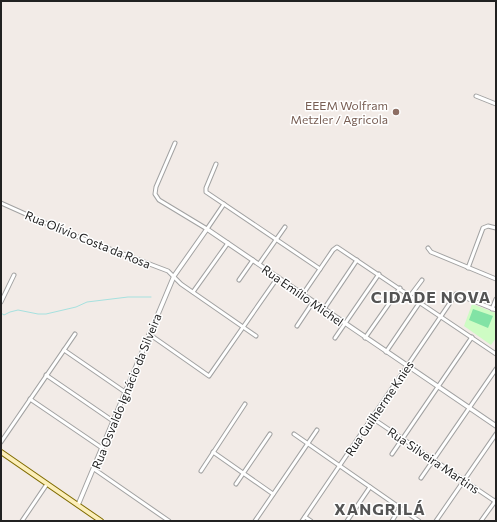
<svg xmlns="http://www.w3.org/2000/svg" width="497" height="522" font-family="Commissioner,sans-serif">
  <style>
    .park { fill: #cefcc4 }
    .pitch { fill: #82e3a5 }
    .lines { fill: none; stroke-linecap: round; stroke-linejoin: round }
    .stream { stroke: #a6e1df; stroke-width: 1 }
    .minor-casing { stroke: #a2a2a2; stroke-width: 5 }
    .tertiary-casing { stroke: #a2a2a2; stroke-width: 5.5 }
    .secondary-casing { stroke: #806c00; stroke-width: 6 }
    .minor { stroke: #fff; stroke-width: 3 }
    .tertiary { stroke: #fff; stroke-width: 3.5 }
    .secondary { stroke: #fcefba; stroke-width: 4 }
    .education-dot { fill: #8d6e63; stroke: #fff; stroke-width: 1.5 }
    .labels { text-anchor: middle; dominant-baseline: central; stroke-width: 3; stroke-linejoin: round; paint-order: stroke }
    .education-label { font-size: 12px; fill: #785e54; stroke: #fff; text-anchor: end }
    .street-label { font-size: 12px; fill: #212121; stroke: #fff }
    .district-label { font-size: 16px; font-weight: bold; letter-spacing: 1px; fill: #545454; stroke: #fff }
  </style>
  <rect width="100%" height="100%" fill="#f2ebe7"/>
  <polygon class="park" points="472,304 496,313 496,338 491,345 464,326"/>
  <polygon class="pitch" points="473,309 493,316 488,328 469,320"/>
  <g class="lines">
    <polyline class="stream" points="1,313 4,315 10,312 18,310 38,314 46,314 76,307 87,302 128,297 151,297"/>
    <defs>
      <g id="minor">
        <polyline points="476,96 496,104"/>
        <polyline points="175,143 156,187 155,194 159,200 207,229 224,204"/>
        <polyline points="216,164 206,188 206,192 320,269"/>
        <polyline points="1,203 68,233 168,271 181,284 256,336"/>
        <polyline points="428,248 431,252 496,279"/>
        <polyline points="259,264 285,227"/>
        <polyline points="468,268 483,228 488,226 496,228"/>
        <polyline points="239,280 253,260"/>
        <polyline points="193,292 228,243"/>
        <polyline points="303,294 333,250 337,247 496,354"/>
        <polyline points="410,296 422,280"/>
        <polyline points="1,302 14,275"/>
        <polyline points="324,309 357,260"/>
        <polyline points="492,309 496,299"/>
        <polyline points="297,326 313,302"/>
        <polyline points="149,334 209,376 278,277"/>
        <polyline points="335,338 379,274"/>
        <polyline points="365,338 400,288"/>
        <polyline points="64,350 125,392"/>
        <polyline points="386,352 420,302"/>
        <polyline points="46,375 113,421"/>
        <polyline points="30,399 102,448"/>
        <polyline points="372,418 496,502"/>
        <polyline points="294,434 419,521"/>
        <polyline points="1,442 75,334"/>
        <polyline points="213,452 273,494"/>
        <polyline points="392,454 472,337"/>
        <polyline points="94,469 169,521"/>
        <polyline points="201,471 245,404"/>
        <polyline points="421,478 496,369"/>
        <polyline points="236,484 270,434"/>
        <polyline points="305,517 311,521"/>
        <polyline points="22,521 47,484"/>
        <polyline points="255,521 317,430"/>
        <polyline points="302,521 456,294 496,310"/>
        <polyline points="347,521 370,487"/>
        <polyline points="392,521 400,508"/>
        <polyline points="436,521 496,434"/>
        <polyline points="481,521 496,500"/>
      </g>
      <polyline id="tertiary" points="78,505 174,276 207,229 496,426"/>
      <polyline id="secondary" points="1,452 101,521"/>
    </defs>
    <use href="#minor" class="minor-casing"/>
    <use href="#tertiary" class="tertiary-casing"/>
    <use href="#secondary" class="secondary-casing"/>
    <use href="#minor" class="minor"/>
    <use href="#tertiary" class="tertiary"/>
    <use href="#secondary" class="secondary"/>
  </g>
  <circle class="education-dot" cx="396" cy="112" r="4"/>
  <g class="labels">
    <g class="education-label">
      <text x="388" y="105">EEEM Wolfram<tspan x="388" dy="14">Metzler / Agricola</tspan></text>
    </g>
    <g class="street-label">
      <text transform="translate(88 239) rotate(22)">Rua Olívio Costa da Rosa</text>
      <text transform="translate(303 295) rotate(35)">Rua Emílio Michel</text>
      <text transform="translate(126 391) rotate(-68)">Rua Osvaldo Ignácio da Silveira</text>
      <text transform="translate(379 408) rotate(-56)">Rua Guilherme Knies</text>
      <text transform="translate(434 460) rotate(34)">Rua Silveira Martins</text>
    </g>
    <g class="district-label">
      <text x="431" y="296">CIDADE NOVA</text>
      <text x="380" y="508">XANGRILÁ</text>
    </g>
  </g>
  <rect width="497" height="522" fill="none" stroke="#212121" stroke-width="4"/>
</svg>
